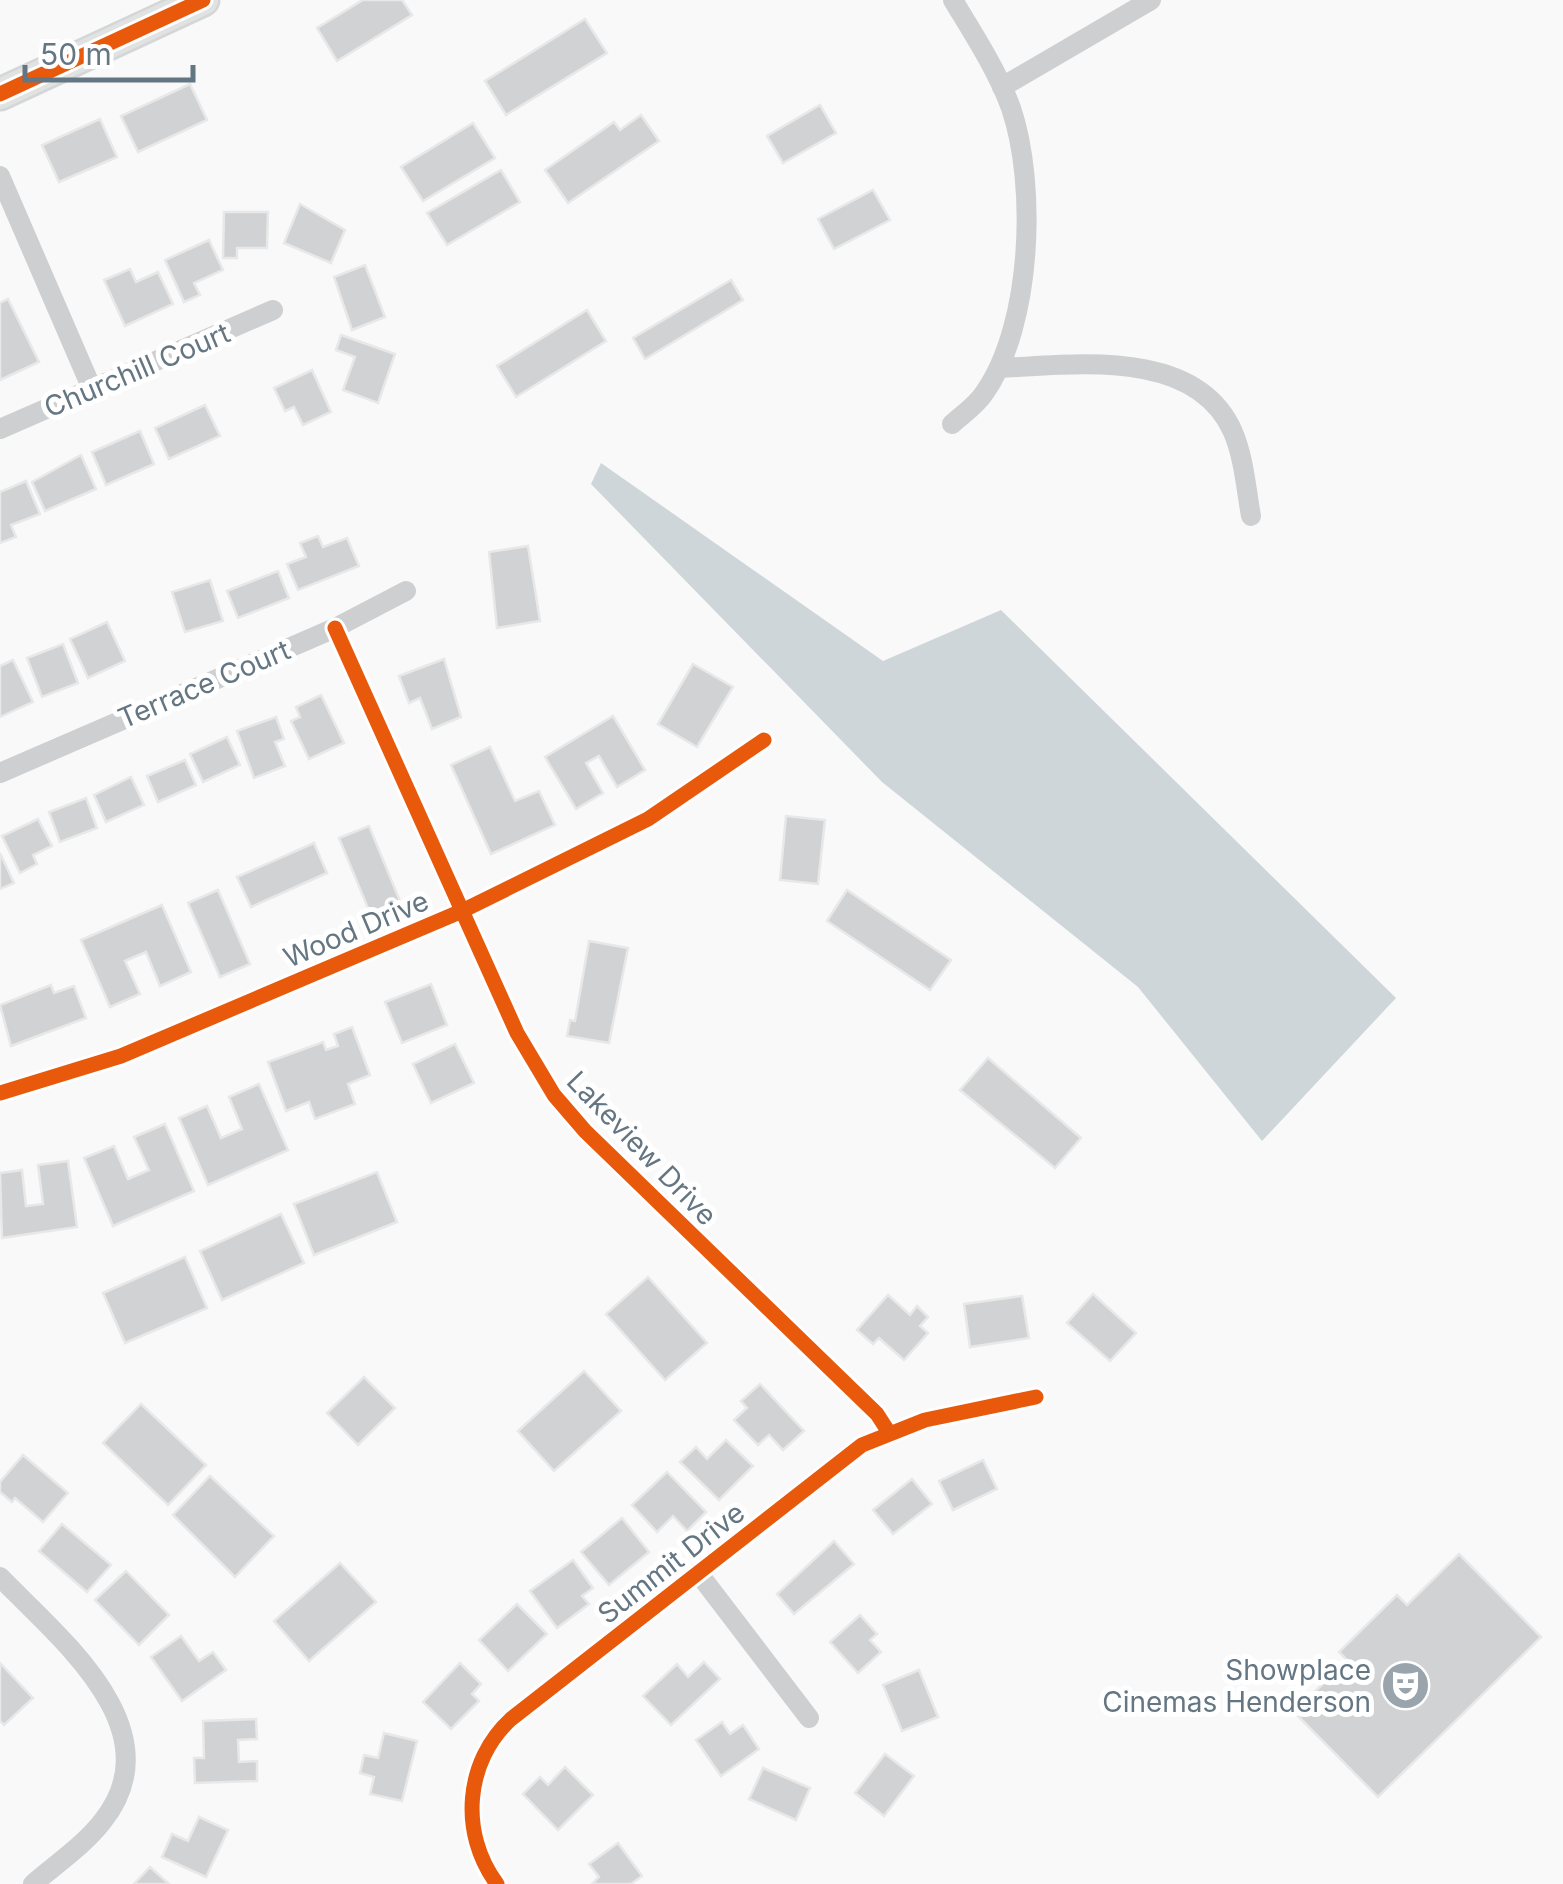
<svg xmlns="http://www.w3.org/2000/svg" width="1563" height="1884" font-family="Inter,sans-serif">
  <style>
    .water { fill: #ced6d9 }
    .building { fill: #d0d2d3; stroke: #e8e8e8; stroke-width: 2.5 }
    .lines { fill: none; stroke-linecap: round; stroke-linejoin: round }
    .secondary-casing { stroke: #d5d6d7; stroke-width: 35 }
    .street { stroke: #cecfd0; stroke-width: 20 }
    .secondary { stroke: #e1e2e2; stroke-width: 30 }
    .cycleway-casing { stroke: #fff; stroke-width: 21 }
    .cycleway { stroke: #e8590c; stroke-width: 15 }
    .labels { text-anchor: middle; dominant-baseline: central; stroke-width: 10; stroke-linejoin: round; paint-order: stroke }
    .street-label { font-size: 28px; fill: #657683; stroke: #fff }
    .poi-label { font-size: 28px; fill: #657683; stroke: #fff; text-anchor: end }
  </style>
  <rect width="100%" height="100%" fill="#f9f9f9"/>
  <polygon class="water" points="601,463 883,661 1001,610 1396,998 1262,1141 1138,987 882,782 591,484"/>
  <g class="building">
    <polygon points="363,0 402,0 412,15 337,61 317,28"/>
    <polygon points="585,19 607,53 506,115 485,81"/>
    <polygon points="190,84 207,120 138,152 121,116"/>
    <polygon points="820,105 836,133 783,163 767,136"/>
    <polygon points="641,115 659,141 568,203 545,170 614,122 620,130"/>
    <polygon points="100,119 117,157 59,182 42,145"/>
    <polygon points="473,123 495,158 423,201 401,167"/>
    <polygon points="501,170 520,202 447,245 427,213"/>
    <polygon points="873,190 890,220 834,249 818,219"/>
    <polygon points="300,204 345,230 331,263 284,243"/>
    <polygon points="224,212 268,212 267,248 237,248 237,258 223,258"/>
    <polygon points="209,240 223,270 194,283 200,295 184,302 165,260"/>
    <polygon points="365,265 385,317 352,330 334,277"/>
    <polygon points="130,269 136,282 158,272 173,304 125,326 104,280"/>
    <polygon points="731,280 743,300 645,359 633,338"/>
    <polygon points="8,299 39,362 0,380 0,303"/>
    <polygon points="587,310 606,341 516,397 497,366"/>
    <polygon points="341,335 395,354 378,403 343,390 355,357 336,350"/>
    <polygon points="312,370 331,412 303,425 294,407 285,411 274,388"/>
    <polygon points="205,405 220,436 169,459 155,428"/>
    <polygon points="140,431 154,464 106,485 92,452"/>
    <polygon points="81,455 96,489 45,511 32,482"/>
    <polygon points="26,481 40,514 11,525 16,537 0,543 0,492"/>
    <polygon points="318,536 323,547 347,538 359,566 298,590 287,564 306,557 300,543"/>
    <polygon points="528,546 540,621 497,628 489,552"/>
    <polygon points="278,571 289,598 238,618 227,591"/>
    <polygon points="210,580 223,621 185,632 172,592"/>
    <polygon points="107,622 125,661 88,678 70,639"/>
    <polygon points="63,644 78,683 42,697 27,658"/>
    <polygon points="444,659 461,717 432,729 420,698 409,703 399,676"/>
    <polygon points="13,660 33,702 0,717 0,666"/>
    <polygon points="693,664 733,687 697,747 658,724"/>
    <polygon points="321,695 344,743 309,759 291,721 300,717 296,707"/>
    <polygon points="613,716 645,770 617,787 599,756 586,763 603,793 576,809 545,757"/>
    <polygon points="276,717 284,739 275,742 285,766 254,778 237,731"/>
    <polygon points="227,737 240,765 203,782 190,754"/>
    <polygon points="490,747 515,801 539,791 555,825 491,854 451,765"/>
    <polygon points="185,760 196,785 158,802 147,776"/>
    <polygon points="131,777 144,805 106,822 94,795"/>
    <polygon points="86,798 97,828 60,842 49,812"/>
    <polygon points="786,816 825,820 818,884 780,880"/>
    <polygon points="38,819 52,846 33,855 37,864 20,873 2,836"/>
    <polygon points="369,826 400,901 370,913 339,838"/>
    <polygon points="314,843 327,873 251,907 237,877"/>
    <polygon points="0,853 14,883 0,889"/>
    <polygon points="218,890 250,964 220,977 188,903"/>
    <polygon points="847,890 951,960 930,990 827,921"/>
    <polygon points="162,905 191,972 160,986 146,952 125,961 140,994 110,1007 81,940"/>
    <polygon points="589,941 628,948 609,1043 567,1036 570,1020 575,1021"/>
    <polygon points="431,984 447,1025 402,1043 385,1002"/>
    <polygon points="51,985 54,993 74,986 86,1018 11,1046 0,1005"/>
    <polygon points="352,1027 370,1075 348,1084 355,1104 315,1119 309,1102 286,1111 268,1062 323,1042 326,1050 338,1046 334,1034"/>
    <polygon points="455,1044 474,1083 431,1103 413,1064"/>
    <polygon points="988,1058 1081,1138 1055,1168 960,1090"/>
    <polygon points="259,1084 288,1150 208,1185 179,1118 207,1106 221,1138 242,1129 229,1097"/>
    <polygon points="165,1124 194,1191 113,1226 84,1158 114,1146 128,1179 149,1170 134,1137"/>
    <polygon points="68,1161 77,1227 2,1238 0,1173 22,1170 26,1206 43,1204 38,1165"/>
    <polygon points="377,1172 397,1222 314,1255 294,1204"/>
    <polygon points="281,1214 304,1263 222,1300 200,1251"/>
    <polygon points="185,1257 207,1308 125,1343 103,1293"/>
    <polygon points="648,1277 707,1343 665,1380 606,1314"/>
    <polygon points="1093,1294 1136,1333 1110,1361 1067,1323"/>
    <polygon points="888,1295 910,1315 917,1306 928,1317 920,1326 928,1333 904,1360 879,1338 873,1344 857,1330"/>
    <polygon points="1022,1296 1029,1338 970,1347 964,1304"/>
    <polygon points="584,1371 621,1411 554,1471 518,1431"/>
    <polygon points="364,1377 395,1408 358,1445 327,1413"/>
    <polygon points="760,1384 804,1431 783,1450 769,1435 758,1445 734,1420 747,1408 741,1401"/>
    <polygon points="141,1404 206,1465 168,1505 103,1443"/>
    <polygon points="726,1440 753,1466 719,1500 680,1462 696,1447 707,1459"/>
    <polygon points="23,1455 68,1493 43,1522 15,1498 12,1502 0,1492 0,1482"/>
    <polygon points="983,1460 997,1489 953,1510 939,1481"/>
    <polygon points="667,1472 706,1512 687,1531 673,1516 657,1532 632,1505"/>
    <polygon points="210,1476 274,1536 235,1577 173,1515"/>
    <polygon points="912,1479 932,1504 893,1534 873,1510"/>
    <polygon points="622,1518 649,1552 609,1585 581,1552"/>
    <polygon points="62,1524 111,1565 87,1592 39,1551"/>
    <polygon points="834,1541 854,1564 794,1614 777,1594"/>
    <polygon points="1459,1554 1541,1637 1378,1797 1294,1712 1347,1660 1339,1652 1397,1595 1407,1605"/>
    <polygon points="573,1560 593,1588 582,1596 589,1604 557,1628 530,1591"/>
    <polygon points="340,1563 376,1602 309,1661 274,1621"/>
    <polygon points="126,1571 169,1615 139,1645 95,1600"/>
    <polygon points="517,1604 547,1634 508,1671 479,1640"/>
    <polygon points="860,1615 877,1634 870,1640 881,1652 858,1673 830,1642"/>
    <polygon points="181,1636 199,1661 213,1652 226,1670 182,1701 151,1657"/>
    <polygon points="704,1662 720,1679 671,1725 643,1696 677,1664 688,1677"/>
    <polygon points="0,1663 33,1698 4,1725 0,1721"/>
    <polygon points="460,1663 481,1684 472,1694 479,1701 451,1729 423,1702"/>
    <polygon points="919,1670 938,1717 902,1731 883,1685"/>
    <polygon points="256,1719 257,1739 238,1740 239,1762 257,1761 257,1781 195,1783 194,1758 204,1758 203,1721"/>
    <polygon points="722,1722 730,1734 743,1725 759,1749 721,1776 696,1740"/>
    <polygon points="384,1733 417,1741 402,1801 370,1794 374,1777 360,1773 364,1755 378,1758"/>
    <polygon points="885,1754 914,1776 884,1816 855,1793"/>
    <polygon points="565,1767 593,1795 558,1830 523,1794 540,1777 548,1785"/>
    <polygon points="763,1768 810,1788 796,1820 749,1799"/>
    <polygon points="199,1817 228,1830 206,1877 162,1857 172,1834 188,1841"/>
    <polygon points="618,1843 642,1876 631,1884 592,1884 599,1877 589,1864"/>
    <polygon points="150,1867 169,1884 134,1884"/>
  </g>
  <g class="lines">
    <defs>
      <polyline id="secondary" points="0,94 203,0"/>
    </defs>
    <use href="#secondary" class="secondary-casing"/>
    <g class="street">
      <polyline points="1002,87 1151,0"/>
      <polyline points="0,176 92,389"/>
      <path d="M 1000,368 C 1074,365 1196,347 1233,432 C 1244,458 1246,488 1251,516"/>
      <path d="M 952,424 C 963,414 977,405 985,392 C 1032,324 1037,185 1011,108 C 997,70 974,35 953,0"/>
      <polyline points="0,429 273,310"/>
      <polyline points="335,628 517,1033 554,1095 585,1131 877,1414 888,1431"/>
      <polyline points="0,773 335,628 406,591"/>
      <polyline points="0,1093 121,1056 462,911 648,819 764,740"/>
      <polyline points="699,1574 809,1718"/>
      <path d="M 0,1577 C 59,1638 176,1730 102,1822 C 83,1846 56,1864 33,1884"/>
      <path d="M 497,1884 C 459,1833 465,1761 511,1719 L 862,1445 L 925,1420 L 1036,1397"/>
    </g>
    <use href="#secondary" class="secondary"/>
    <defs>
      <g id="cycleway">
        <polyline points="0,94 203,0"/>
        <polyline points="335,628 517,1033 554,1095 585,1131 877,1414 888,1431"/>
        <polyline points="0,1093 121,1056 462,911 648,819 764,740"/>
        <path d="M 497,1884 C 459,1833 465,1761 511,1719 L 862,1445 L 925,1420 L 1036,1397"/>
      </g>
    </defs>
    <use href="#cycleway" class="cycleway-casing"/>
    <use href="#cycleway" class="cycleway"/>
  </g>
  <defs>
    <symbol id="theatre-disc" viewBox="-11 -11 22 22"><circle r="9.5" fill="#99a4ac" stroke="#fff"/><path d="M-5-5.5Q0-4 5-5.5V0Q5 5 0 6Q-5 5-5 0ZM-3.3-2.5H-1v1.5H-3.3ZM1-2.5H3.3v1.5H1ZM-2.8 1Q0 5.5 2.8 1Z" fill="#fff"/></symbol>
  </defs>
  <g fill-rule="evenodd">
    <use href="#theatre-disc" x="1378" y="1658" width="55" height="55"/>
  </g>
  <g class="labels">
    <g class="street-label">
      <text transform="translate(137 370) rotate(-23)">Churchill Court</text>
      <text transform="translate(204 684) rotate(-23)">Terrace Court</text>
      <text transform="translate(356 929) rotate(-23)">Wood Drive</text>
      <text transform="translate(642 1148) rotate(46)">Lakeview Drive</text>
      <text transform="translate(671 1563) rotate(-38)">Summit Drive</text>
    </g>
    <g class="poi-label">
      <text x="1371" y="1670">Showplace<tspan x="1371" dy="32">Cinemas Henderson</tspan></text>
    </g>
  </g>
  <path d="M25 65v15h168v-15" fill="none" stroke="#657683" stroke-width="5"/>
  <text x="40" y="65" font-size="30" fill="#657683" stroke="#ffffff" stroke-width="8" paint-order="stroke">50 m</text>
</svg>
